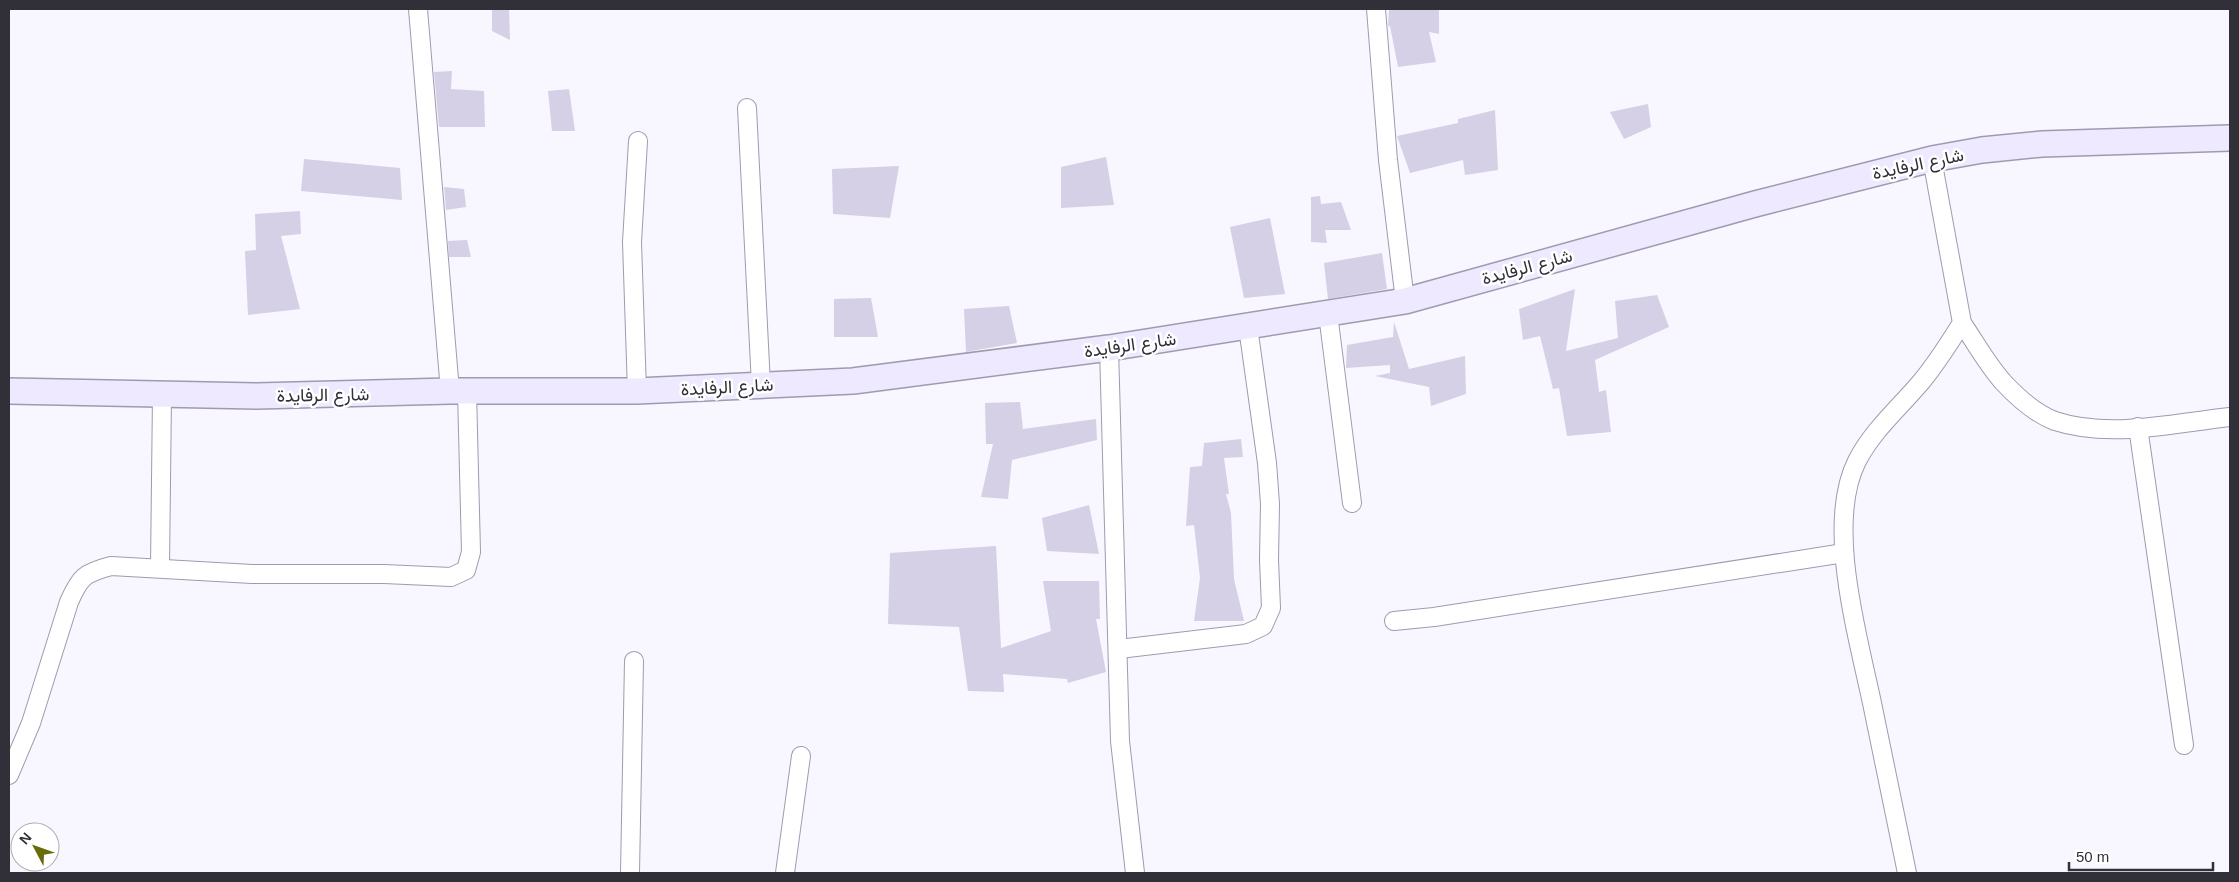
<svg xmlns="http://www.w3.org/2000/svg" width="2239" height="882" font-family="Arial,Vazirmatn,sans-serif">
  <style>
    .building { fill: #d5d0e5 }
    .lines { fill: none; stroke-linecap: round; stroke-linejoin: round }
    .street-casing { stroke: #9f9bae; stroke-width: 20 }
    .secondary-casing { stroke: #9f9bae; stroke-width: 28 }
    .street { stroke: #fff; stroke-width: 18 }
    .secondary { stroke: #eee9fe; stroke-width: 25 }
    .labels { text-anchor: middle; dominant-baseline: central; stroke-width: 5; stroke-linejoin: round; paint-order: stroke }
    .street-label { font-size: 18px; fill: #312f37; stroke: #fff }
  </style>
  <rect width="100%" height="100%" fill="#f8f6fe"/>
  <g class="building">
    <polygon points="492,9 509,9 510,40 492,31"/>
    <polygon points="1389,9 1439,9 1439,34 1429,32 1436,62 1398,67 1390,26 1388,26"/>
    <polygon points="452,71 451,89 484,91 485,127 439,127 434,72"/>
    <polygon points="569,89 575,131 552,131 548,91"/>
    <polygon points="1648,104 1651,127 1624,139 1610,112"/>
    <polygon points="1495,110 1498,170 1465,175 1463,160 1410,173 1397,136 1458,123 1458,119"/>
    <polygon points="1106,157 1114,205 1061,208 1061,167"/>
    <polygon points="304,159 400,168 402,200 301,191"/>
    <polygon points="899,166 890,218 833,214 832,169"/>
    <polygon points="444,187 464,189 466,207 446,210"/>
    <polygon points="1320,196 1321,204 1341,202 1351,230 1325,230 1327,243 1311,242 1311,197"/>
    <polygon points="300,211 301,234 281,236 300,309 248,315 245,251 256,250 255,214"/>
    <polygon points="1270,218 1285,294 1244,298 1230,227"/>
    <polygon points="467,240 471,257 449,257 448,241"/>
    <polygon points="1382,253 1387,289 1328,299 1324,263"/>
    <polygon points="1575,289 1566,351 1618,338 1615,301 1657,295 1669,327 1595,360 1599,392 1606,390 1611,432 1567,436 1559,388 1553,389 1540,336 1523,340 1519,309"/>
    <polygon points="871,298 878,337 834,337 834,299"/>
    <polygon points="1009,306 1017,343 966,352 964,309"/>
    <polygon points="1394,322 1409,369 1465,356 1466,394 1431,406 1429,387 1375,376 1390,373 1390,365 1346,368 1347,345 1393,337"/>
    <polygon points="1020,402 1023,429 1096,419 1097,440 1012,460 1008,499 981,497 993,444 986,444 985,403"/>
    <polygon points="1241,439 1243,457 1224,458 1229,494 1226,494 1231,513 1234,579 1244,621 1194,621 1200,578 1194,525 1186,526 1190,467 1202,466 1204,443"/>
    <polygon points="1089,505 1099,554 1047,551 1042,518"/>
    <polygon points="996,546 1001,648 1051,631 1043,581 1099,581 1100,619 1096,619 1106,672 1068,683 1067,679 1003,674 1004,692 968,691 959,627 888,624 890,553"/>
  </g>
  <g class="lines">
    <defs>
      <g id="street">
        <polyline points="418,9 450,391"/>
        <polyline points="1376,9 1388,160 1405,301"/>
        <polyline points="747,108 761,385"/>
        <polyline points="1328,314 1352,503"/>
        <path d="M 1962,323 C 1975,342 1987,364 2003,382 C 2017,397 2036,414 2055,421 C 2110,439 2174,423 2230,417"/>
        <polyline points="1109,348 1120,741 1135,873"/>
        <polyline points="637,391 632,242 638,141"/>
        <polyline points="2138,427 2184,745"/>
        <polyline points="160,568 162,395"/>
        <polyline points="1394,621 1434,617 1844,553"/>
        <polyline points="1119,649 1246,634 1263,626 1271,608 1269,560 1270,504 1267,463 1248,327"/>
        <path d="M 9,775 L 31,723 L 69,602 C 80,577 84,573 111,566 L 252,574 L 384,574 L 451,577 L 466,570 L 471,552 L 467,391"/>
        <polyline points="630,873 634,661"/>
        <polyline points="785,873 801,756"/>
        <path d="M 1907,873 C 1895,816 1884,759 1872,703 C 1858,636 1825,524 1857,461 C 1873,430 1899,408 1921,382 C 1937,363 1949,343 1962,323 L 1932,159"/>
      </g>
      <polyline id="secondary" points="9,391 257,396 450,391 637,391 853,381 1109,348 1405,301 1755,204 1932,159 1982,150 2042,144 2230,138"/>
    </defs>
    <use href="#street" class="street-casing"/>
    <use href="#secondary" class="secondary-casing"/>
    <use href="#street" class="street"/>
    <use href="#secondary" class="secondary"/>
  </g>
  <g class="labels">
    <g class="street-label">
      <text transform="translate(1918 164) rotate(-12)">شارع الرفايدة</text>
      <text transform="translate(1527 267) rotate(-15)">شارع الرفايدة</text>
      <text transform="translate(1130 345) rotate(-8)">شارع الرفايدة</text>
      <text transform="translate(727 387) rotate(-3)">شارع الرفايدة</text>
      <text transform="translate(323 395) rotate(-1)">شارع الرفايدة</text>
    </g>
  </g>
  <rect width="2239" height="882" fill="none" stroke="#312f37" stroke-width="20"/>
  <g transform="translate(35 847) rotate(311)"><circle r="24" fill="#ffffff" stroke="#adacaf"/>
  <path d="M0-4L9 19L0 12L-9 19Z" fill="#696a0a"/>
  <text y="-8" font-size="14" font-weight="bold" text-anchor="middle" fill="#312f37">N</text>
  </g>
  <path d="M2069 862v8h144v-8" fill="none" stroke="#312f37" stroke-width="2.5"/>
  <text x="2076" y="862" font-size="15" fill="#312f37" stroke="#ffffff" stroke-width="4" paint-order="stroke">50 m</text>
</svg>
